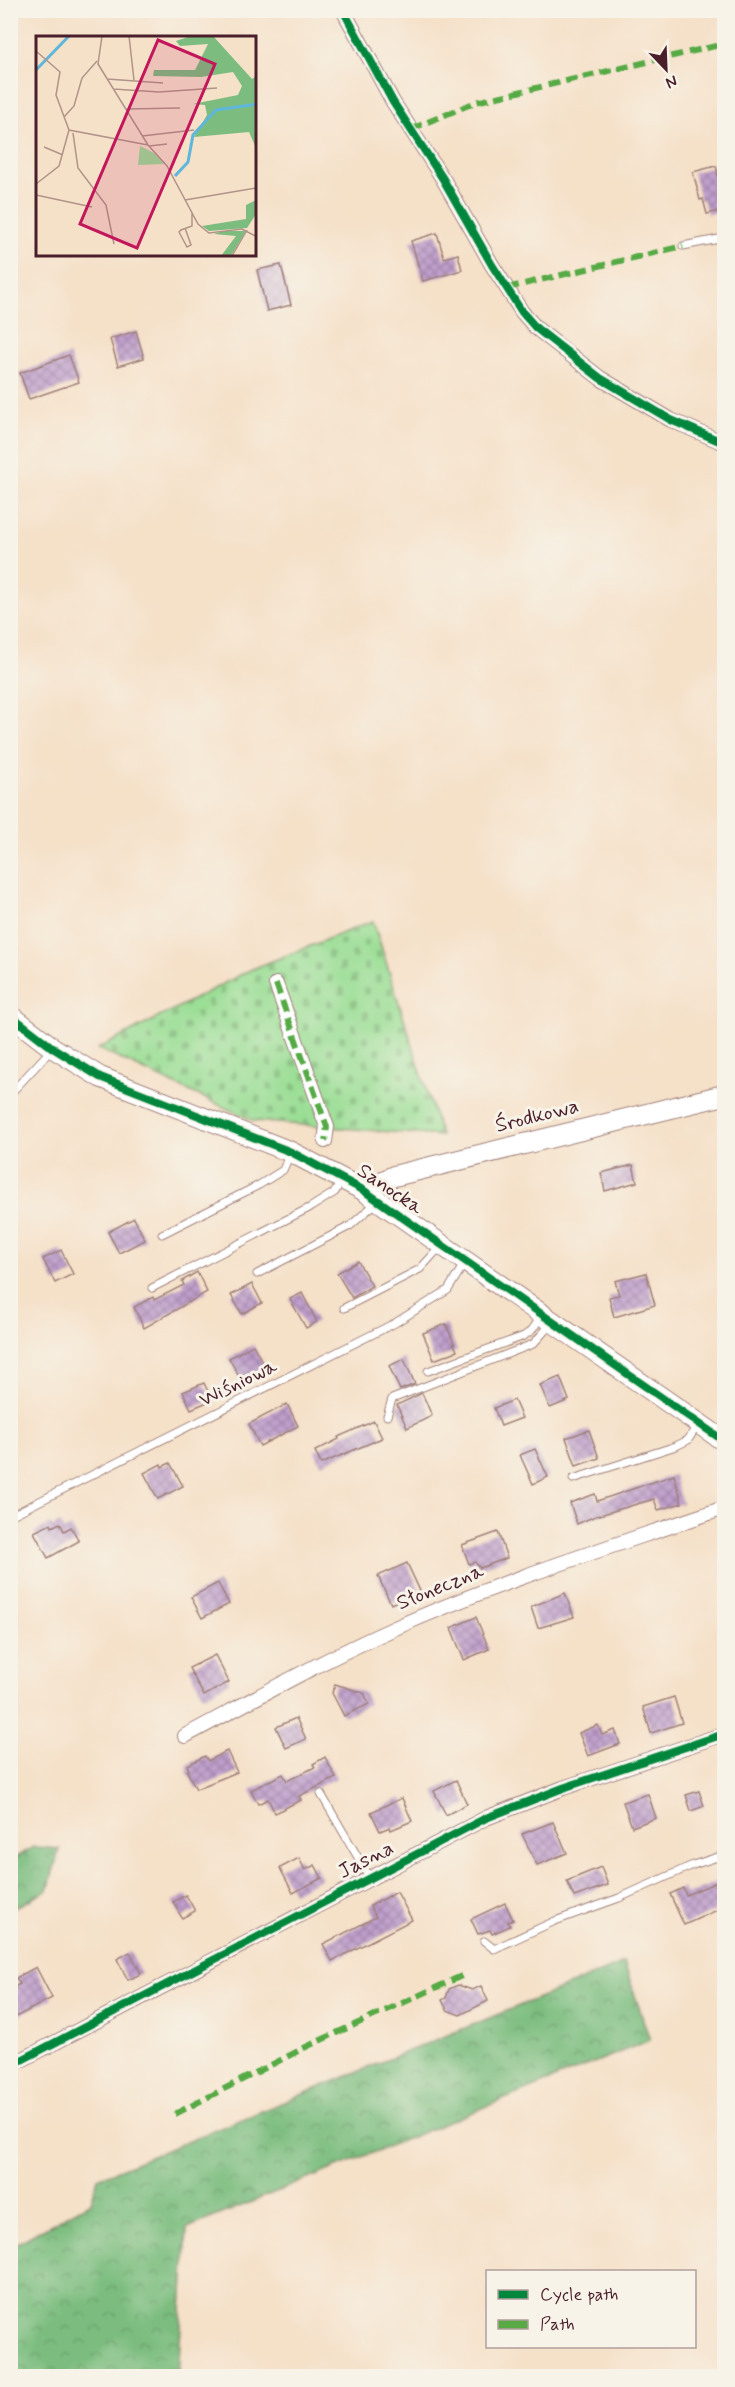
<svg xmlns="http://www.w3.org/2000/svg" width="735" height="2387" font-family="Mynerve,sans-serif">
  <style>
    .forest { fill: url(#forest-crowns); stroke: #636e55; stroke-width: 1.5 }
    .cemetery { fill: url(#cemetery-stones); stroke: #727e60; stroke-width: 1.5 }
    .building { fill: url(#building-cross-hatch) }
    .lines { fill: none; stroke-linecap: round; stroke-linejoin: round }
    .lane-casing { stroke: #a0807a; stroke-width: 9 }
    .street-casing { stroke: #a0807a; stroke-width: 16 }
    .secondary-casing { stroke: #a0807a; stroke-width: 22 }
    .lane { stroke: #fff; stroke-width: 7 }
    .street { stroke: #fff; stroke-width: 14 }
    .secondary { stroke: #fff; stroke-width: 20 }
    .quiet { stroke: #57aa44; stroke-width: 6; stroke-dasharray: 12 6; stroke-linecap: butt }
    .cycleway-casing { stroke: #f7f3e8; stroke-width: 11 }
    .cycleway { stroke: #00873e; stroke-width: 8 }
    .labels { text-anchor: middle; dominant-baseline: central; stroke-width: 6; stroke-linejoin: round; paint-order: stroke }
    .street-label { font-size: 21px; fill: #4a1f2b; stroke: #f7f3e8 }
    .inset-river { fill: none; stroke: #5eb7db; stroke-width: 3 }
    .inset-road { fill: none; stroke: #b19389; stroke-width: 1.5 }
    .view { fill: #c2185b; fill-opacity: 0.15; stroke: #c2185b; stroke-width: 3 }
    .inset-edge { fill: none; stroke: #4a1f2b; stroke-width: 3 }
  </style>
  <defs>
    <pattern id="forest-crowns" width="20" height="18" patternUnits="userSpaceOnUse" patternTransform="scale(1.5)"><rect width="20" height="18" fill="#7cbd7f"/><path d="M2 6a3 3 0 1 1 6 0M12 15a3 3 0 1 1 6 0" fill="none" stroke="#689968"/></pattern>
    <pattern id="cemetery-stones" width="16" height="16" patternUnits="userSpaceOnUse" patternTransform="scale(1.5)"><rect width="16" height="16" fill="#9bde96"/><path d="M2 7V4a2 2 0 0 1 4 0v3zM10 15v-3a2 2 0 0 1 4 0v3z" fill="#87be81"/></pattern>
    <pattern id="building-cross-hatch" width="8" height="8" patternUnits="userSpaceOnUse" patternTransform="scale(1.5)"><rect width="8" height="8" fill="#bf9fcc"/><path d="M0 0l8 8M0 8l8-8" fill="none" stroke="#9d81a6"/></pattern>
  </defs>
  <rect width="100%" height="100%" fill="#f7f3e8"/>
  <filter id="ink" filterUnits="userSpaceOnUse"><feTurbulence type="fractalNoise" baseFrequency=".0167" numOctaves="2"/><feDisplacementMap in="SourceGraphic" scale="12" xChannelSelector="R" yChannelSelector="G"/><feConvolveMatrix kernelMatrix="1 2 1 2 8 2 1 2 1" color-interpolation-filters="sRGB"/></filter>
  <filter id="wash" filterUnits="userSpaceOnUse"><feTurbulence type="fractalNoise" baseFrequency=".008" numOctaves="4" result="noise"/><feDisplacementMap in="SourceGraphic" scale="24" xChannelSelector="R" yChannelSelector="G"/><feGaussianBlur stdDeviation="1.35" result="paint"/><feColorMatrix in="noise" values="0 0 0 0 0 0 0 0 0 0 0 0 0 0 0 0 0 1.4 0 .05"/><feComposite in="paint" operator="in"/></filter>
  <g filter="url(#wash)">
    <rect width="100%" height="100%" fill="#f5e0c8"/>
    <g class="forest">
      <polygon points="33,1847 59,1849 48,1890 11,1910 11,1861"/>
      <polygon points="624,1963 650,2040 187,2228 178,2376 11,2376 11,2247 91,2202 98,2178"/>
    </g>
    <polygon class="cemetery" points="373,921 441,1136 254,1121 98,1049 250,970"/>
    <g id="blocks">
      <g class="building">
        <polygon points="716,166 723,194 720,195 723,210 707,214 703,199 700,200 693,172"/>
        <polygon points="437,233 444,258 458,254 462,270 423,281 411,241"/>
        <polygon points="281,265 291,305 267,311 257,270"/>
        <polygon points="136,331 144,358 118,366 110,339"/>
        <polygon points="69,355 79,382 29,399 20,373"/>
        <polygon points="633,1165 637,1182 605,1191 601,1173"/>
        <polygon points="134,1218 145,1240 119,1253 108,1232"/>
        <polygon points="61,1250 73,1274 55,1283 43,1259"/>
        <polygon points="358,1261 372,1286 352,1298 337,1273"/>
        <polygon points="197,1272 207,1292 144,1328 134,1307 153,1297 154,1300 184,1285 182,1281"/>
        <polygon points="646,1273 655,1305 614,1317 609,1297 619,1295 615,1281"/>
        <polygon points="252,1284 262,1303 242,1314 231,1295"/>
        <polygon points="302,1293 317,1322 306,1328 290,1299"/>
        <polygon points="446,1324 457,1351 434,1360 423,1333"/>
        <polygon points="253,1345 266,1369 242,1382 229,1358"/>
        <polygon points="404,1359 415,1384 400,1390 389,1366"/>
        <polygon points="560,1377 569,1400 550,1408 540,1385"/>
        <polygon points="204,1383 212,1400 191,1409 183,1392"/>
        <polygon points="422,1393 432,1416 407,1428 397,1405"/>
        <polygon points="514,1400 522,1418 501,1426 494,1408"/>
        <polygon points="287,1404 298,1426 260,1446 249,1424"/>
        <polygon points="374,1421 382,1438 321,1464 315,1451 339,1439 338,1437"/>
        <polygon points="589,1430 599,1458 576,1466 566,1438"/>
        <polygon points="535,1449 548,1477 533,1484 520,1455"/>
        <polygon points="170,1463 183,1486 158,1499 144,1473 161,1464 162,1467"/>
        <polygon points="674,1475 682,1503 658,1510 654,1499 593,1517 577,1524 570,1503 595,1494 597,1501"/>
        <polygon points="60,1523 64,1531 71,1527 79,1541 48,1558 34,1532 51,1524 52,1527"/>
        <polygon points="498,1532 507,1558 480,1568 475,1562 469,1564 462,1545"/>
        <polygon points="407,1563 420,1591 391,1604 378,1576"/>
        <polygon points="218,1583 229,1604 202,1618 191,1597"/>
        <polygon points="565,1593 574,1617 538,1628 531,1607"/>
        <polygon points="476,1617 489,1649 464,1660 451,1628"/>
        <polygon points="215,1655 229,1682 204,1696 189,1668"/>
        <polygon points="335,1684 364,1693 369,1704 344,1716 332,1693"/>
        <polygon points="674,1697 682,1723 651,1733 643,1707"/>
        <polygon points="296,1718 306,1739 286,1748 276,1727"/>
        <polygon points="598,1725 602,1735 615,1730 620,1744 588,1756 579,1733"/>
        <polygon points="227,1751 237,1772 196,1789 187,1771 189,1770 187,1765 205,1756 208,1761"/>
        <polygon points="325,1757 336,1778 299,1796 301,1800 275,1813 268,1799 258,1804 251,1790 283,1774 287,1781 315,1767 313,1764"/>
        <polygon points="456,1780 467,1804 446,1815 434,1791"/>
        <polygon points="699,1791 704,1806 691,1811 686,1795"/>
        <polygon points="648,1794 656,1818 632,1827 623,1802"/>
        <polygon points="402,1798 412,1821 391,1830 390,1827 380,1831 371,1812"/>
        <polygon points="553,1822 567,1853 537,1865 522,1834"/>
        <polygon points="299,1858 305,1870 315,1865 322,1878 293,1893 280,1868"/>
        <polygon points="601,1867 608,1885 574,1897 567,1881"/>
        <polygon points="724,1879 724,1907 684,1925 670,1894 683,1888 686,1895"/>
        <polygon points="397,1892 412,1920 332,1961 323,1944 376,1917 370,1906"/>
        <polygon points="186,1895 195,1911 182,1918 173,1902"/>
        <polygon points="505,1903 513,1920 508,1922 510,1926 492,1934 490,1930 478,1934 471,1919"/>
        <polygon points="130,1952 141,1974 128,1980 117,1959"/>
        <polygon points="36,1967 52,1998 10,2020 10,1989 20,1984 16,1978"/>
        <polygon points="458,1985 472,1990 481,1986 488,2001 460,2015 447,2010 442,2000 446,1998 449,1989"/>
      </g>
    </g>
  </g>
  <g filter="url(#ink)">
    <use href="#blocks" fill-opacity="0" stroke="#a0807a" stroke-width="1.5"/>
    <g class="lines">
      <defs>
        <g id="lane">
          <polyline points="683,246 724,238"/>
          <polyline points="10,1094 51,1050"/>
          <polyline points="162,1234 259,1185 283,1170 290,1154"/>
          <polyline points="257,1274 350,1226 376,1203"/>
          <polyline points="152,1288 311,1207 335,1192 341,1180"/>
          <polyline points="344,1308 420,1269 440,1247"/>
          <polyline points="428,1371 524,1336 532,1330 541,1317"/>
          <polyline points="387,1416 392,1399 533,1344 551,1324"/>
          <polyline points="573,1479 676,1446 688,1440 697,1426"/>
          <polyline points="10,1516 395,1323 448,1290 464,1264"/>
          <polyline points="321,1794 370,1878"/>
          <polyline points="484,1941 494,1949 555,1921 619,1898 693,1865 724,1855"/>
        </g>
        <g id="street">
          <polyline points="343,10 393,102 443,179 492,265 522,312 536,328 600,378 671,420 724,443"/>
          <polyline points="276,984 327,1127 325,1141"/>
          <path d="M 185,1736 C 254,1699 323,1660 395,1628 C 502,1580 614,1546 724,1508"/>
          <polyline points="10,2066 486,1818 563,1788 724,1734"/>
        </g>
        <g id="secondary">
          <polyline points="10,1015 53,1048 100,1077 291,1152 363,1190 724,1441"/>
          <polyline points="363,1190 394,1176 724,1095"/>
        </g>
      </defs>
      <use href="#lane" class="lane-casing"/>
      <use href="#street" class="street-casing"/>
      <use href="#secondary" class="secondary-casing"/>
      <use href="#lane" class="lane"/>
      <use href="#street" class="street"/>
      <use href="#secondary" class="secondary"/>
      <g class="quiet">
        <polyline points="411,129 476,102 724,44"/>
        <polyline points="507,288 683,246"/>
        <polyline points="276,984 327,1127 325,1141"/>
        <polyline points="175,2114 308,2046 466,1974"/>
      </g>
      <defs>
        <g id="cycleway">
          <polyline points="343,10 393,102 443,179 492,265 522,312 536,328 600,378 671,420 724,443"/>
          <polyline points="10,1015 53,1048 100,1077 291,1152 363,1190 724,1441"/>
          <polyline points="10,2066 486,1818 563,1788 724,1734"/>
        </g>
      </defs>
      <use href="#cycleway" class="cycleway-casing"/>
      <use href="#cycleway" class="cycleway"/>
    </g>
  </g>
  <g class="labels">
    <g class="street-label">
      <text transform="translate(537 1116) rotate(-14)">Środkowa</text>
      <text transform="translate(390 1189) rotate(34)">Sanocka</text>
      <text transform="translate(238 1383) rotate(-26)">Wiśniowa</text>
      <text transform="translate(440 1587) rotate(-22)">Słoneczna</text>
      <text transform="translate(366 1860) rotate(-27)">Jasna</text>
    </g>
  </g>
  <g transform="translate(36 36)">
    <rect width="220" height="220" fill="#f5e0c8"/>
    <path d="M 155,0 L 177,0 L 216,43 L 220,40 L 220,112 L 213,96 L 158,101 L 171,79 L 169,69 L 157,68 L 202,59 L 206,50 L 197,36 L 165,41 L 117,40 L 118,34 L 159,34 L 172,8 L 144,10 L 140,5 ZM 220,164 L 220,178 L 211,192 L 173,195 L 166,190 L 210,183 L 210,169 ZM 187,195 L 210,195 L 195,220 L 185,220 L 200,200 L 178,198 Z" fill="#7cbd7f"/>
    <path d="M 104,110 L 118,117 L 128,128 L 102,129 Z" fill="#9bde96"/>
    <path class="inset-river" d="M 0,34 L 33,0M 139,140 L 152,126 L 157,99 L 180,74 L 221,68"/>
    <path class="inset-road" d="M 66,0 L 62,28 L 112,109 L 131,130 L 162,188 L 173,197 L 206,193 L 221,201M 93,0 L 98,44M 0,15 L 24,36 L 20,59 L 33,94 L 112,109M 71,43 L 127,47M 77,53 L 123,56 L 181,52M 90,73 L 144,72M 28,81 L 38,70 L 46,42 L 61,25M 37,97 L 42,132 L 70,169 L 78,208M 106,100 L 158,94M 113,110 L 131,108M 8,111 L 27,119M 0,148 L 23,130 L 33,94M 0,159 L 56,171M 149,164 L 220,152M 149,192 L 155,209 L 151,211 L 143,196 L 145,194 L 156,190 L 156,177M 196,220 L 211,194"/>
    <path class="view" d="M 122,4 L 179,28 L 101,212 L 44,188 Z"/>
    <rect width="220" height="220" class="inset-edge"/>
  </g>
  <rect width="735" height="2387" fill="none" stroke="#f7f3e8" stroke-width="36"/>
  <rect x="486" y="2270" width="210" height="78" fill="#f7f3e8" stroke="#b29e9c" stroke-width="1.5"/>
  <rect x="498" y="2290" width="30" height="9" fill="#00873e" stroke="#b29e9c" stroke-width="1.5"/>
  <text x="540" y="2300" font-size="18" fill="#4a1f2b">Cycle path</text>
  <rect x="498" y="2320" width="30" height="9" fill="#57aa44" stroke="#b29e9c" stroke-width="1.5"/>
  <text x="540" y="2330" font-size="18" fill="#4a1f2b">Path</text>
  <g transform="translate(666 69) rotate(157)" stroke="#f7f3e8" stroke-width="4.5" paint-order="stroke">
  <path d="M0-4.5L10 22L0 15L-10 22Z" fill="#4a1f2b"/>
  <text y="-9" font-size="16" font-weight="bold" text-anchor="middle" fill="#4a1f2b">N</text>
  </g>
</svg>
